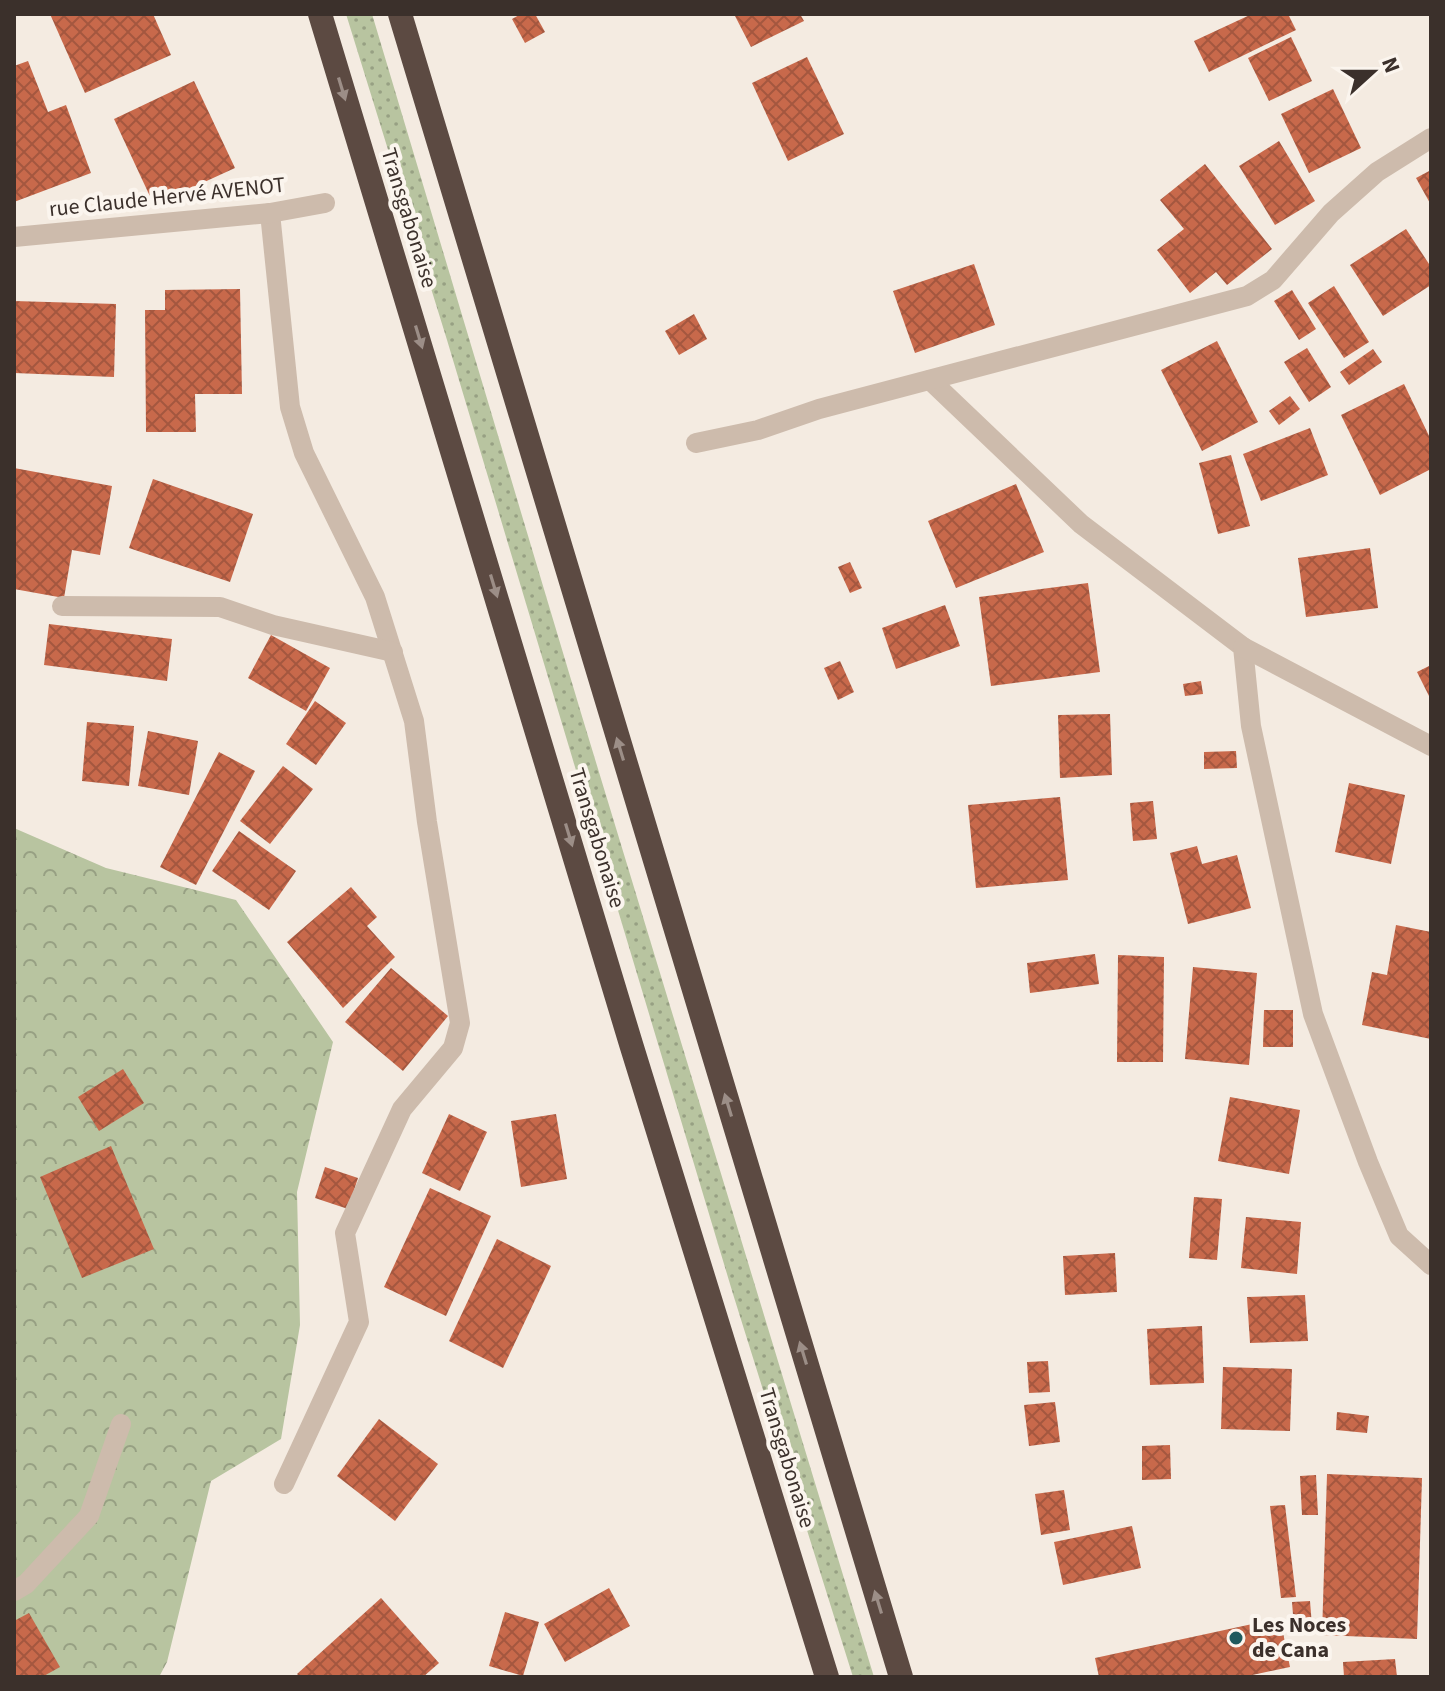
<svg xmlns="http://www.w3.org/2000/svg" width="1445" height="1691" font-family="'Source Sans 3',sans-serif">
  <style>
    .grass { fill: url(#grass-dots) }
    .forest { fill: url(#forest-crowns) }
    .building { fill: url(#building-cross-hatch) }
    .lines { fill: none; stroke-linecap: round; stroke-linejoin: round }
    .minor { stroke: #cdbbac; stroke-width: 20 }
    .highway { stroke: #5c4a42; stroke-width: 24 }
    .oneway { fill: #9c8e87 }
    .poi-dot { fill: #1f5a5e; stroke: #fbf5ee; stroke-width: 3 }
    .labels { text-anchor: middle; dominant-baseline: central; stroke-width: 8; stroke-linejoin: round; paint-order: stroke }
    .street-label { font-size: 22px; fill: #3b302b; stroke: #fbf5ee }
    .poi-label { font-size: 22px; font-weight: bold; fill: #3b302b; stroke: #fbf5ee; text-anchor: start }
  </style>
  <defs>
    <pattern id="grass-dots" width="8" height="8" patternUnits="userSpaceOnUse" patternTransform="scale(2)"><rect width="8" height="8" fill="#b8c4a0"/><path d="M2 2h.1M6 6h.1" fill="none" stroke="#97a083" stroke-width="1.8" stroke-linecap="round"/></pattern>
    <pattern id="forest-crowns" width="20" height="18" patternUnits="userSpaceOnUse" patternTransform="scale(2)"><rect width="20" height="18" fill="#b8c4a0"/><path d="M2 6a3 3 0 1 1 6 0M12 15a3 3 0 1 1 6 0" fill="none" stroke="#97a083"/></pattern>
    <pattern id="building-cross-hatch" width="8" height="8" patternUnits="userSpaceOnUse" patternTransform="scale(2)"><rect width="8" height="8" fill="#c8694b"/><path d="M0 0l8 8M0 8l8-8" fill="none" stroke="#a4573f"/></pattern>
  </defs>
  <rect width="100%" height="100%" fill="#f4ebe1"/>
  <polygon class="grass" points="346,14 372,14 581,713 874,1677 853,1677 733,1294 447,340"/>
  <polygon class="forest" points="14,828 106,868 236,900 333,1042 297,1192 300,1325 281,1439 211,1481 167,1662 159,1677 14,1677"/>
  <g class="building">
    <polygon points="50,14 153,14 171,55 85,93"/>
    <polygon points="521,14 535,14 545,32 525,43 512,19"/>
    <polygon points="734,14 800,14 804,21 751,47"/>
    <polygon points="1252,14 1288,14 1296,30 1209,72 1194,41"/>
    <polygon points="1291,37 1312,81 1269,101 1248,58"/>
    <polygon points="807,57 844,134 788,161 752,83"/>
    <polygon points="28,61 48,112 66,105 91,173 14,202 14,66"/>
    <polygon points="194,81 235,168 154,205 114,119"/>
    <polygon points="1333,89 1361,148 1309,173 1281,114"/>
    <polygon points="1279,141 1315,201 1275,225 1239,166"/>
    <polygon points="1205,164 1272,249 1227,285 1216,272 1190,293 1157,250 1184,229 1160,200"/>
    <polygon points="1431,170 1431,205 1416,178"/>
    <polygon points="1406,229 1431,267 1431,285 1383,316 1350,265"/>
    <polygon points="974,264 995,325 915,353 893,291"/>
    <polygon points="1334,286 1369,342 1344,358 1308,303"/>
    <polygon points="240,289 242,394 195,394 196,432 146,432 145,310 165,310 165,290"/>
    <polygon points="1292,290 1316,329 1299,340 1274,301"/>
    <polygon points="14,301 116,304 114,377 14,373"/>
    <polygon points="694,314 707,339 679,355 665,331"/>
    <polygon points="1217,341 1258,422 1202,451 1161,370"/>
    <polygon points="1307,348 1331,387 1309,402 1284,362"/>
    <polygon points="1373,349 1382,362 1349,385 1340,372"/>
    <polygon points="1404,384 1431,440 1431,469 1380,495 1341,415"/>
    <polygon points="1290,396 1300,409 1279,425 1269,411"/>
    <polygon points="1310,428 1328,475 1261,501 1243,454"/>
    <polygon points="1231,455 1250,526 1218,534 1199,463"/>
    <polygon points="14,468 112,486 100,555 72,550 64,598 14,589"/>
    <polygon points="153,479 253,514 230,582 129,548"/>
    <polygon points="1016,484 1044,552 956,588 928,521"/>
    <polygon points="1370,548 1378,608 1306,617 1298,558"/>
    <polygon points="850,562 862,588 850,593 838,567"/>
    <polygon points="1088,583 1100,672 991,686 979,597"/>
    <polygon points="945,605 960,646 896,669 882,628"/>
    <polygon points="49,624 172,639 167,681 44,665"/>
    <polygon points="271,635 330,668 306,711 248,678"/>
    <polygon points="840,661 854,692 838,700 824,668"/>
    <polygon points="1431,665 1431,700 1417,672"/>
    <polygon points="1201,681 1203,694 1185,696 1183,684"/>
    <polygon points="315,701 346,723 316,765 286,744"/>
    <polygon points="1110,714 1112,775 1060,778 1058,715"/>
    <polygon points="87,722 134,726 129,786 82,781"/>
    <polygon points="148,731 198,741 189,795 138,786"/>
    <polygon points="1236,751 1237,768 1204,769 1204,752"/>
    <polygon points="219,752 255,771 196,885 160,867"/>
    <polygon points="283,766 313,789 270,844 240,821"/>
    <polygon points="1349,783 1405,795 1391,864 1335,852"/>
    <polygon points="1060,797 1068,880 976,888 968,805"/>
    <polygon points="1153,801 1157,839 1133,841 1130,803"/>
    <polygon points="239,831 296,871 269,910 212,871"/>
    <polygon points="1197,846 1202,864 1237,855 1251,908 1188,924 1170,853"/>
    <polygon points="351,887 377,917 367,926 395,957 343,1008 287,942"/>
    <polygon points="1396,925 1431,932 1431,1039 1362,1025 1372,972 1387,975"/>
    <polygon points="1095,954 1099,984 1030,993 1027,963"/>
    <polygon points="1118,955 1164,957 1163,1062 1117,1062"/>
    <polygon points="1193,967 1257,973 1249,1065 1185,1059"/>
    <polygon points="391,968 448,1016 403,1071 345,1022"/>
    <polygon points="1264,1010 1293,1010 1293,1047 1263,1047"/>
    <polygon points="123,1069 144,1103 99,1131 78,1097"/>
    <polygon points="1230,1097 1300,1110 1289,1174 1218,1161"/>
    <polygon points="449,1114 487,1132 460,1191 422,1173"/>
    <polygon points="556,1114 567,1179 521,1187 511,1121"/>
    <polygon points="111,1146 154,1249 82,1278 40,1177"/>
    <polygon points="325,1167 358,1178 348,1209 315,1198"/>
    <polygon points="430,1188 491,1216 446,1316 384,1287"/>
    <polygon points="1194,1197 1222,1199 1217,1260 1189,1258"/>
    <polygon points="1246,1217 1301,1222 1297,1274 1241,1268"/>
    <polygon points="497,1239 551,1266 503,1368 449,1341"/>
    <polygon points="1115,1253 1117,1292 1065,1295 1063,1256"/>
    <polygon points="1305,1295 1308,1341 1250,1343 1247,1297"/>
    <polygon points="1202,1326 1204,1383 1150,1385 1147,1329"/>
    <polygon points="1048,1361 1050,1392 1029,1393 1027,1362"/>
    <polygon points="1223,1367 1292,1369 1290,1431 1221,1429"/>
    <polygon points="1055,1402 1060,1442 1029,1446 1024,1405"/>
    <polygon points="1337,1412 1369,1416 1367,1433 1336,1430"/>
    <polygon points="379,1419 438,1464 395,1521 337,1476"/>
    <polygon points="1170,1445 1171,1479 1142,1480 1142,1446"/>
    <polygon points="1327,1474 1422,1478 1417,1639 1322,1635"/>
    <polygon points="1316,1475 1318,1515 1302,1515 1300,1476"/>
    <polygon points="1064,1490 1070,1530 1041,1535 1035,1494"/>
    <polygon points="1285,1505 1296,1597 1281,1598 1270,1506"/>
    <polygon points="1132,1526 1141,1568 1063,1585 1054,1542"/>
    <polygon points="609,1588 630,1626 565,1662 544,1624"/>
    <polygon points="381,1598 439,1663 423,1677 300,1677 297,1674"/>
    <polygon points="1310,1601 1312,1626 1294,1627 1292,1602"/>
    <polygon points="505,1612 539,1622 523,1676 489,1666"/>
    <polygon points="29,1613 60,1667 42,1677 14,1677 14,1621"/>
    <polygon points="1280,1618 1290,1667 1243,1677 1099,1677 1095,1658"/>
    <polygon points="1395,1659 1397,1677 1344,1677 1343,1662"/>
  </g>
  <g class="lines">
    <g class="minor">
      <polyline points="270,213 290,407 304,453 375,597 414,721 427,822 460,1023 453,1048 402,1109 345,1233 359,1322 284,1484"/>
      <polyline points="14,237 270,213 325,203"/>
      <polyline points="930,380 1081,524 1243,647 1251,726 1313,1014 1368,1162 1399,1236 1431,1265"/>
      <polyline points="696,443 758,430 819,409 1247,296 1273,280 1331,213 1377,172 1431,138"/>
      <polyline points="62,606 220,607 273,625 393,652"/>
      <polyline points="1243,647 1431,746"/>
      <polyline points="14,1591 26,1584 89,1516 121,1424"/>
    </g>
    <g class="highway">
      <polyline points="320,14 631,1044 827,1677"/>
      <polyline points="400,14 901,1677"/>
    </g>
  </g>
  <defs><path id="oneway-solid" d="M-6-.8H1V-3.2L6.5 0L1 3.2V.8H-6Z" transform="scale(2)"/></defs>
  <g class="oneway">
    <use href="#oneway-solid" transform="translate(342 89) rotate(73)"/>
    <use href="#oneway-solid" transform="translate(419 337) rotate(73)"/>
    <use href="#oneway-solid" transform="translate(494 586) rotate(73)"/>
    <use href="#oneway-solid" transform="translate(620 749) rotate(-107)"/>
    <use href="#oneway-solid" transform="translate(569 835) rotate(73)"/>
    <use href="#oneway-solid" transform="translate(728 1105) rotate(-107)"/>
    <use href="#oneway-solid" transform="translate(803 1353) rotate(-107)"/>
    <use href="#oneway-solid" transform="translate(878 1602) rotate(-107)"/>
  </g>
  <circle class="poi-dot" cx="1236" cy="1638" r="8"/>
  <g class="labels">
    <g class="street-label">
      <text transform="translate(167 197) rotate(-6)">rue Claude Hervé AVENOT</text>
      <text transform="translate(409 218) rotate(73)">Transgabonaise</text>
      <text transform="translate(597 838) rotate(73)">Transgabonaise</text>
      <text transform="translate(787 1458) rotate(73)">Transgabonaise</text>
    </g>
    <g class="poi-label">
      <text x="1252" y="1625">Les Noces<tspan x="1252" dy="25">de Cana</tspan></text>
    </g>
  </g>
  <rect width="1445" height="1691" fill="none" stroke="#3b302b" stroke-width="32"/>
  <g transform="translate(1373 72) rotate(69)" stroke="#fbf5ee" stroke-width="6" paint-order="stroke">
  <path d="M0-6L14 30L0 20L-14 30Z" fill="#3b302b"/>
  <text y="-12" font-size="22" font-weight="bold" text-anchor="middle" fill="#3b302b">N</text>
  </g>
</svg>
